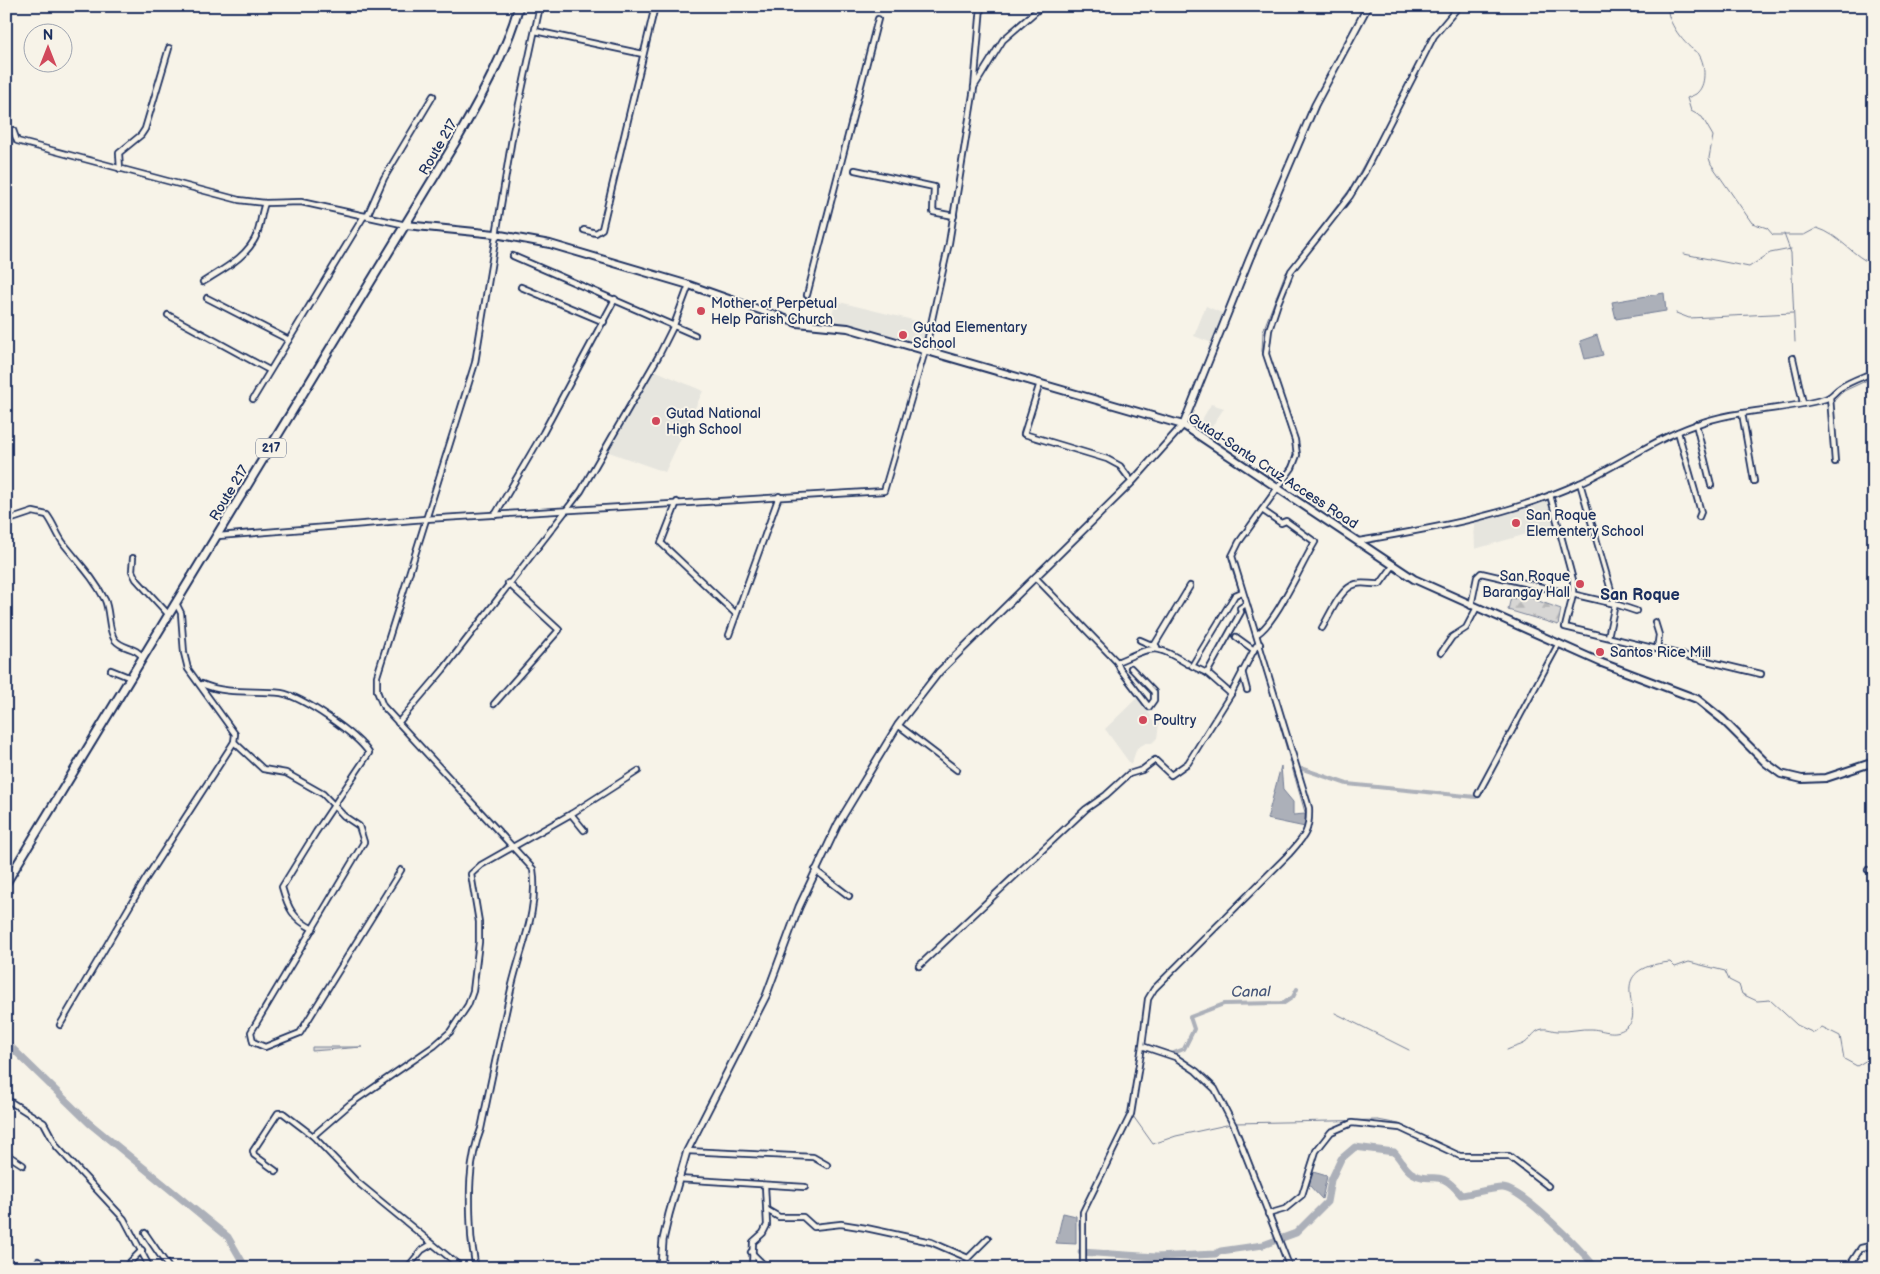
<svg xmlns="http://www.w3.org/2000/svg" width="1880" height="1274" font-family="'Balsamiq Sans',sans-serif">
  <style>
    .built { fill: #e6e5de }
    .forest { fill: url(#forest-firs); stroke: #798299 }
    .water { fill: #acb0b9; stroke: #727c95 }
    .lines { fill: none; stroke-linecap: round; stroke-linejoin: round }
    .stream { stroke: #727c95; stroke-width: 1 }
    .canal { stroke: #acb0b9; stroke-width: 4 }
    .river { stroke: #acb0b9; stroke-width: 7 }
    .minor-casing { stroke: #1b2f5e; stroke-width: 8 }
    .tertiary-casing { stroke: #1b2f5e; stroke-width: 9 }
    .secondary-casing { stroke: #1b2f5e; stroke-width: 10 }
    .primary-casing { stroke: #1b2f5e; stroke-width: 11 }
    .minor { stroke: #f7f3e8; stroke-width: 4.5 }
    .tertiary { stroke: #f7f3e8; stroke-width: 5.5 }
    .secondary { stroke: #f7f3e8; stroke-width: 6 }
    .primary { stroke: #f7f3e8; stroke-width: 7 }
    .poi-dot { fill: #d1495b; stroke: #f7f3e8; stroke-width: 2 }
    .labels { text-anchor: middle; dominant-baseline: central; stroke-width: 4; stroke-linejoin: round; paint-order: stroke }
    .shield { fill: #f7f3e8; stroke: #5d6a87; stroke-width: 1 }
    .shield-label { font-size: 12px; font-weight: bold; fill: #1b2f5e }
    .street-label { font-size: 14px; fill: #1b2f5e; stroke: #f7f3e8 }
    .poi-label { font-size: 14px; fill: #1b2f5e; stroke: #f7f3e8; text-anchor: start }
    .water-label { font-size: 15px; font-style: italic; fill: #465679; stroke: #f7f3e8 }
    .quarter-label { font-size: 16px; font-weight: bold; fill: #1b2f5e; stroke: #f7f3e8 }
  </style>
  <defs>
    <pattern id="forest-firs" width="22" height="20" patternUnits="userSpaceOnUse" patternTransform="scale(1.25)"><rect width="22" height="20" fill="#d7d6d4"/><path d="M5 1l3.5 6h-7zM16 11l3.5 6h-7z" fill="#b8b8b8"/></pattern>
  </defs>
  <rect width="100%" height="100%" fill="#f7f3e8"/>
  <filter id="ink" filterUnits="userSpaceOnUse"><feTurbulence type="fractalNoise" baseFrequency=".02" numOctaves="2"/><feDisplacementMap in="SourceGraphic" scale="10" xChannelSelector="R" yChannelSelector="G"/><feConvolveMatrix kernelMatrix="1 2 1 2 8 2 1 2 1" color-interpolation-filters="sRGB"/></filter>
  <g filter="url(#ink)">
    <g class="built">
      <polygon points="835,301 929,324 923,347 831,321"/>
      <polygon points="1206,306 1224,314 1212,343 1194,336"/>
      <polygon points="654,370 703,391 665,472 606,451"/>
      <polygon points="1211,404 1224,408 1206,436 1196,430"/>
      <polygon points="1550,499 1558,525 1475,549 1474,521"/>
      <polygon points="1141,694 1145,699 1140,701 1151,716 1150,719 1159,724 1157,738 1152,743 1146,743 1137,748 1131,765 1105,729"/>
    </g>
    <g class="forest">
      <polygon points="1517,591 1529,594 1533,599 1561,609 1558,625 1508,610 1511,597 1515,599"/>
      <polygon points="312,1047 362,1047 312,1051"/>
    </g>
    <g class="water">
      <polygon points="1664,293 1666,311 1616,319 1612,302"/>
      <polygon points="1597,335 1603,355 1585,359 1580,341"/>
      <polygon points="1281,766 1283,790 1293,802 1293,815 1305,814 1305,827 1267,819"/>
      <polygon points="1313,1172 1327,1176 1322,1199 1309,1185"/>
      <polygon points="1063,1213 1076,1216 1076,1244 1056,1243"/>
    </g>
    <g class="lines">
      <g class="stream">
        <path d="M 1668,6 C 1665,21 1686,47 1698,53 C 1705,62 1707,83 1698,92 C 1696,95 1691,96 1687,98 L 1691,111 L 1702,117 L 1713,136 L 1709,158 L 1711,164 L 1752,223 L 1767,228 L 1773,235 L 1804,235 L 1817,228 C 1840,235 1852,256 1874,265"/>
        <polyline points="1452,11 1456,6"/>
        <polyline points="1784,234 1791,253 1795,342"/>
        <polyline points="1684,254 1749,267 1770,253 1791,249"/>
        <polyline points="1676,313 1689,318 1793,313"/>
        <polyline points="1833,401 1844,391 1874,377"/>
        <polyline points="1276,485 1293,460 1293,444 1262,351 1263,331 1285,274 1350,189 1380,136"/>
        <polyline points="1253,518 1272,490"/>
        <polyline points="1231,558 1231,567 1239,590"/>
        <polyline points="1240,595 1243,603"/>
        <polyline points="1245,608 1255,637"/>
        <polyline points="1261,660 1307,819"/>
        <polyline points="1335,1013 1409,1050"/>
        <path d="M 1507,1050 C 1513,1047 1520,1046 1525,1043 C 1532,1038 1534,1030 1543,1029 C 1547,1028 1553,1031 1558,1031 C 1569,1032 1581,1028 1592,1029 C 1605,1030 1616,1037 1628,1026 C 1646,1010 1601,969 1670,962 L 1675,967 L 1689,962 L 1725,971 L 1729,980 L 1739,985 L 1742,994 L 1757,1001 L 1770,1000 L 1797,1025 L 1814,1033 L 1822,1027 L 1840,1036 L 1844,1059 L 1857,1066 L 1872,1057 L 1874,1059"/>
        <polyline points="1132,1094 1147,995 1301,837"/>
        <polyline points="1133,1116 1153,1144 1176,1136 1231,1124"/>
        <polyline points="1236,1123 1378,1120 1399,1124 1425,1137"/>
        <polyline points="1081,1254 1079,1224 1081,1211 1129,1112"/>
      </g>
      <g class="canal">
        <polyline points="1297,779 1301,778 1300,770 1303,769 1347,784 1476,797"/>
        <polyline points="1171,1054 1184,1049 1194,1029 1190,1017 1224,1004 1284,1003 1293,997 1297,989"/>
      </g>
      <g class="river">
        <polyline points="6,1042 89,1123 228,1237 246,1268"/>
        <path d="M 1081,1252 L 1156,1257 L 1215,1254 L 1221,1251 L 1263,1245 L 1296,1233 L 1327,1202 L 1331,1180 L 1341,1159 L 1355,1147 L 1394,1152 C 1400,1158 1405,1169 1412,1173 C 1433,1186 1437,1165 1461,1195 C 1472,1194 1495,1187 1503,1188 C 1524,1190 1581,1250 1596,1268"/>
      </g>
      <defs>
        <g id="minor">
          <polyline points="535,31 643,54"/>
          <polyline points="974,87 1003,40 1042,6"/>
          <polyline points="13,130 17,141 239,200 265,203 301,202 406,225"/>
          <polyline points="120,169 119,153 141,135 145,129 169,48"/>
          <polyline points="855,170 934,187 933,212 954,216"/>
          <polyline points="367,216 384,178 433,96"/>
          <polyline points="584,230 596,233 602,229 655,6"/>
          <polyline points="513,256 695,335"/>
          <path d="M 203,282 C 223,269 248,257 257,234 C 261,224 261,213 265,203"/>
          <polyline points="521,287 604,322"/>
          <polyline points="807,295 878,19"/>
          <polyline points="207,298 289,340"/>
          <polyline points="168,315 269,370"/>
          <polyline points="1793,358 1803,403"/>
          <polyline points="1040,383 1024,434 1107,459 1120,466 1132,482"/>
          <polyline points="1830,397 1835,462"/>
          <polyline points="253,399 364,216"/>
          <polyline points="1742,413 1754,481"/>
          <polyline points="1696,424 1711,485"/>
          <polyline points="1678,432 1701,512 1699,517"/>
          <polyline points="1580,483 1615,604 1608,637"/>
          <polyline points="1550,495 1573,580 1573,595 1565,627 1761,674"/>
          <polyline points="677,502 661,543 736,614"/>
          <polyline points="495,515 543,433 615,299"/>
          <path d="M 6,521 L 33,512 L 47,515 C 54,524 57,535 64,544 C 79,563 94,578 105,600 C 110,611 108,631 115,640 C 123,650 136,646 143,658"/>
          <polyline points="218,536 425,519 884,491 925,351 949,243 974,88 981,6"/>
          <path d="M 1359,541 C 1435,528 1510,515 1580,483 C 1619,465 1655,439 1695,425 C 1737,409 1782,411 1825,399 C 1832,397 1834,392 1840,388 C 1850,381 1863,377 1874,372"/>
          <polyline points="133,558 132,571 136,579 169,615"/>
          <polyline points="1035,577 1117,662 1120,669 1149,707 1154,700 1154,692 1131,668"/>
          <polyline points="1471,606 1477,577 1481,573 1615,604 1636,611"/>
          <polyline points="1655,622 1659,635 1657,649"/>
          <path d="M 1322,628 C 1330,615 1340,588 1356,584 C 1364,582 1372,585 1380,584 L 1393,566"/>
          <path d="M 1257,634 C 1276,623 1302,563 1315,542 L 1286,521 L 1281,523 L 1262,510"/>
          <polyline points="729,635 779,496"/>
          <polyline points="1236,637 1254,650"/>
          <polyline points="1140,640 1156,647"/>
          <polyline points="1157,647 1155,644 1190,586"/>
          <polyline points="1441,653 1452,637 1466,628 1476,609"/>
          <path d="M 1117,662 C 1155,646 1152,643 1188,664"/>
          <polyline points="111,670 131,678"/>
          <polyline points="1242,671 1247,690"/>
          <polyline points="1207,673 1241,612 1240,608 1246,604"/>
          <path d="M 202,684 C 227,695 255,690 281,693 C 303,697 357,734 369,753 L 316,832 L 282,887 C 288,908 293,919 313,929"/>
          <polyline points="1231,694 1207,673 1192,666 1235,595 1242,592"/>
          <polyline points="494,704 559,630 508,583"/>
          <polyline points="398,723 443,670 581,491 658,357 674,325 689,285"/>
          <polyline points="898,725 957,770"/>
          <polyline points="234,742 263,769 286,773 323,794 344,816 359,826 364,842 251,1032 253,1042 265,1047 300,1033 401,870"/>
          <polyline points="1478,794 1559,643"/>
          <polyline points="571,814 584,830"/>
          <polyline points="815,870 849,896"/>
          <polyline points="1868,870 1874,873"/>
          <polyline points="919,966 1086,809 1106,795 1129,774 1142,770 1155,760 1171,775 1188,763 1231,694 1256,646 1260,644"/>
          <polyline points="60,1025 145,880 234,742 235,734 188,669 184,653 181,613 176,603"/>
          <polyline points="6,1099 44,1123 57,1147 124,1219 150,1268"/>
          <polyline points="313,1136 350,1104 434,1046 450,1032 468,1005 473,991 479,942 479,922 471,874 481,865 571,814 638,771"/>
          <polyline points="687,1151 813,1157 827,1165"/>
          <polyline points="6,1154 23,1165"/>
          <polyline points="276,1171 254,1155 253,1151 278,1113 283,1113 313,1136 356,1181 462,1268"/>
          <polyline points="678,1179 805,1187"/>
          <polyline points="767,1210 779,1217 803,1217 814,1227 841,1224 866,1228 931,1242 968,1258 988,1238"/>
          <polyline points="1268,1214 1285,1209 1302,1195 1316,1151 1331,1132 1352,1123 1400,1128 1460,1156 1509,1156 1548,1186"/>
          <polyline points="145,1233 169,1268"/>
          <polyline points="751,1252 767,1268"/>
          <polyline points="38,1261 47,1268"/>
          <polyline points="124,1268 142,1250"/>
          <polyline points="407,1268 422,1250 432,1244"/>
          <path d="M 475,1268 C 475,1256 471,1244 471,1233 C 469,1197 468,1162 481,1129 C 491,1081 501,1033 512,985 C 521,947 539,909 533,869 L 383,706 L 377,691 L 377,676 L 475,363 L 513,132 L 540,6"/>
          <polyline points="752,1268 753,1242 763,1233 767,1225 765,1185"/>
          <polyline points="1083,1268 1083,1212 1131,1114 1142,1046"/>
          <path d="M 1290,1268 L 1234,1126 L 1215,1089 L 1196,1071 L 1175,1057 L 1142,1046 L 1148,999 L 1154,989 L 1289,854 C 1304,837 1310,832 1309,808 L 1232,556 L 1239,542 L 1292,468 L 1297,455 L 1295,440 L 1266,354 L 1269,330 L 1278,303 L 1291,271 L 1350,196 L 1364,173 L 1434,36 L 1459,6"/>
          <polyline points="1848,1268 1861,1248 1874,1245"/>
        </g>
        <polyline id="tertiary" points="661,1268 663,1240 669,1214 687,1151 766,996 799,907 838,824 898,725 939,672 1132,482 1183,425 1249,260 1315,105 1368,6"/>
        <polyline id="secondary" points="406,225 495,234 550,244 689,285 797,323 848,328 1183,425 1414,579 1602,663 1697,699 1722,719 1766,763 1781,774 1802,779 1826,778 1874,762"/>
        <path id="primary" d="M 6,883 L 456,141 C 481,97 505,55 519,6"/>
      </defs>
      <use href="#minor" class="minor-casing"/>
      <use href="#tertiary" class="tertiary-casing"/>
      <use href="#secondary" class="secondary-casing"/>
      <use href="#primary" class="primary-casing"/>
      <use href="#minor" class="minor"/>
      <use href="#tertiary" class="tertiary"/>
      <use href="#secondary" class="secondary"/>
      <use href="#primary" class="primary"/>
    </g>
  </g>
  <g class="poi-dot">
    <circle cx="701" cy="311" r="5"/>
    <circle cx="903" cy="335" r="5"/>
    <circle cx="656" cy="421" r="5"/>
    <circle cx="1516" cy="523" r="5"/>
    <circle cx="1580" cy="584" r="5"/>
    <circle cx="1600" cy="652" r="5"/>
    <circle cx="1143" cy="720" r="5"/>
  </g>
  <g class="labels">
    <rect class="shield" x="256" y="438.5" width="30" height="19" rx="4"/>
    <g class="shield-label">
      <text x="271" y="448">217</text>
    </g>
    <g class="street-label">
      <text transform="translate(438 147) rotate(-60)">Route 217</text>
      <text transform="translate(1273 471) rotate(33)">Gutad-Santa Cruz Access Road</text>
      <text transform="translate(229 493) rotate(-59)">Route 217</text>
    </g>
    <g class="poi-label">
      <text x="711" y="303">Mother of Perpetual<tspan x="711" dy="16">Help Parish Church</tspan></text>
      <text x="913" y="327">Gutad Elementary<tspan x="913" dy="16">School</tspan></text>
      <text x="666" y="413">Gutad National<tspan x="666" dy="16">High School</tspan></text>
      <text x="1526" y="515">San Roque<tspan x="1526" dy="16">Elementery School</tspan></text>
      <text x="1570" y="576" text-anchor="end">San Roque<tspan x="1570" dy="16">Barangay Hall</tspan></text>
      <text x="1610" y="652">Santos Rice Mill</text>
      <text x="1153" y="720">Poultry</text>
    </g>
    <g class="water-label">
      <text transform="translate(1251 992) rotate(-1)">Canal</text>
    </g>
    <g class="quarter-label">
      <text x="1640" y="595">San Roque</text>
    </g>
  </g>
  <rect width="1880" height="1274" fill="none" stroke="#f7f3e8" stroke-width="25"/>
  <rect x="12" y="12" width="1855" height="1249" fill="none" stroke="#1b2f5e" stroke-width="2" filter="url(#ink)"/>
  <g transform="translate(48 48)"><circle r="24" fill="#f7f3e8" stroke="#9fa5b1"/>
  <path d="M0-4L9 19L0 12L-9 19Z" fill="#d1495b"/>
  <text y="-8" font-size="14" font-weight="bold" text-anchor="middle" fill="#1b2f5e">N</text>
  </g>
</svg>
